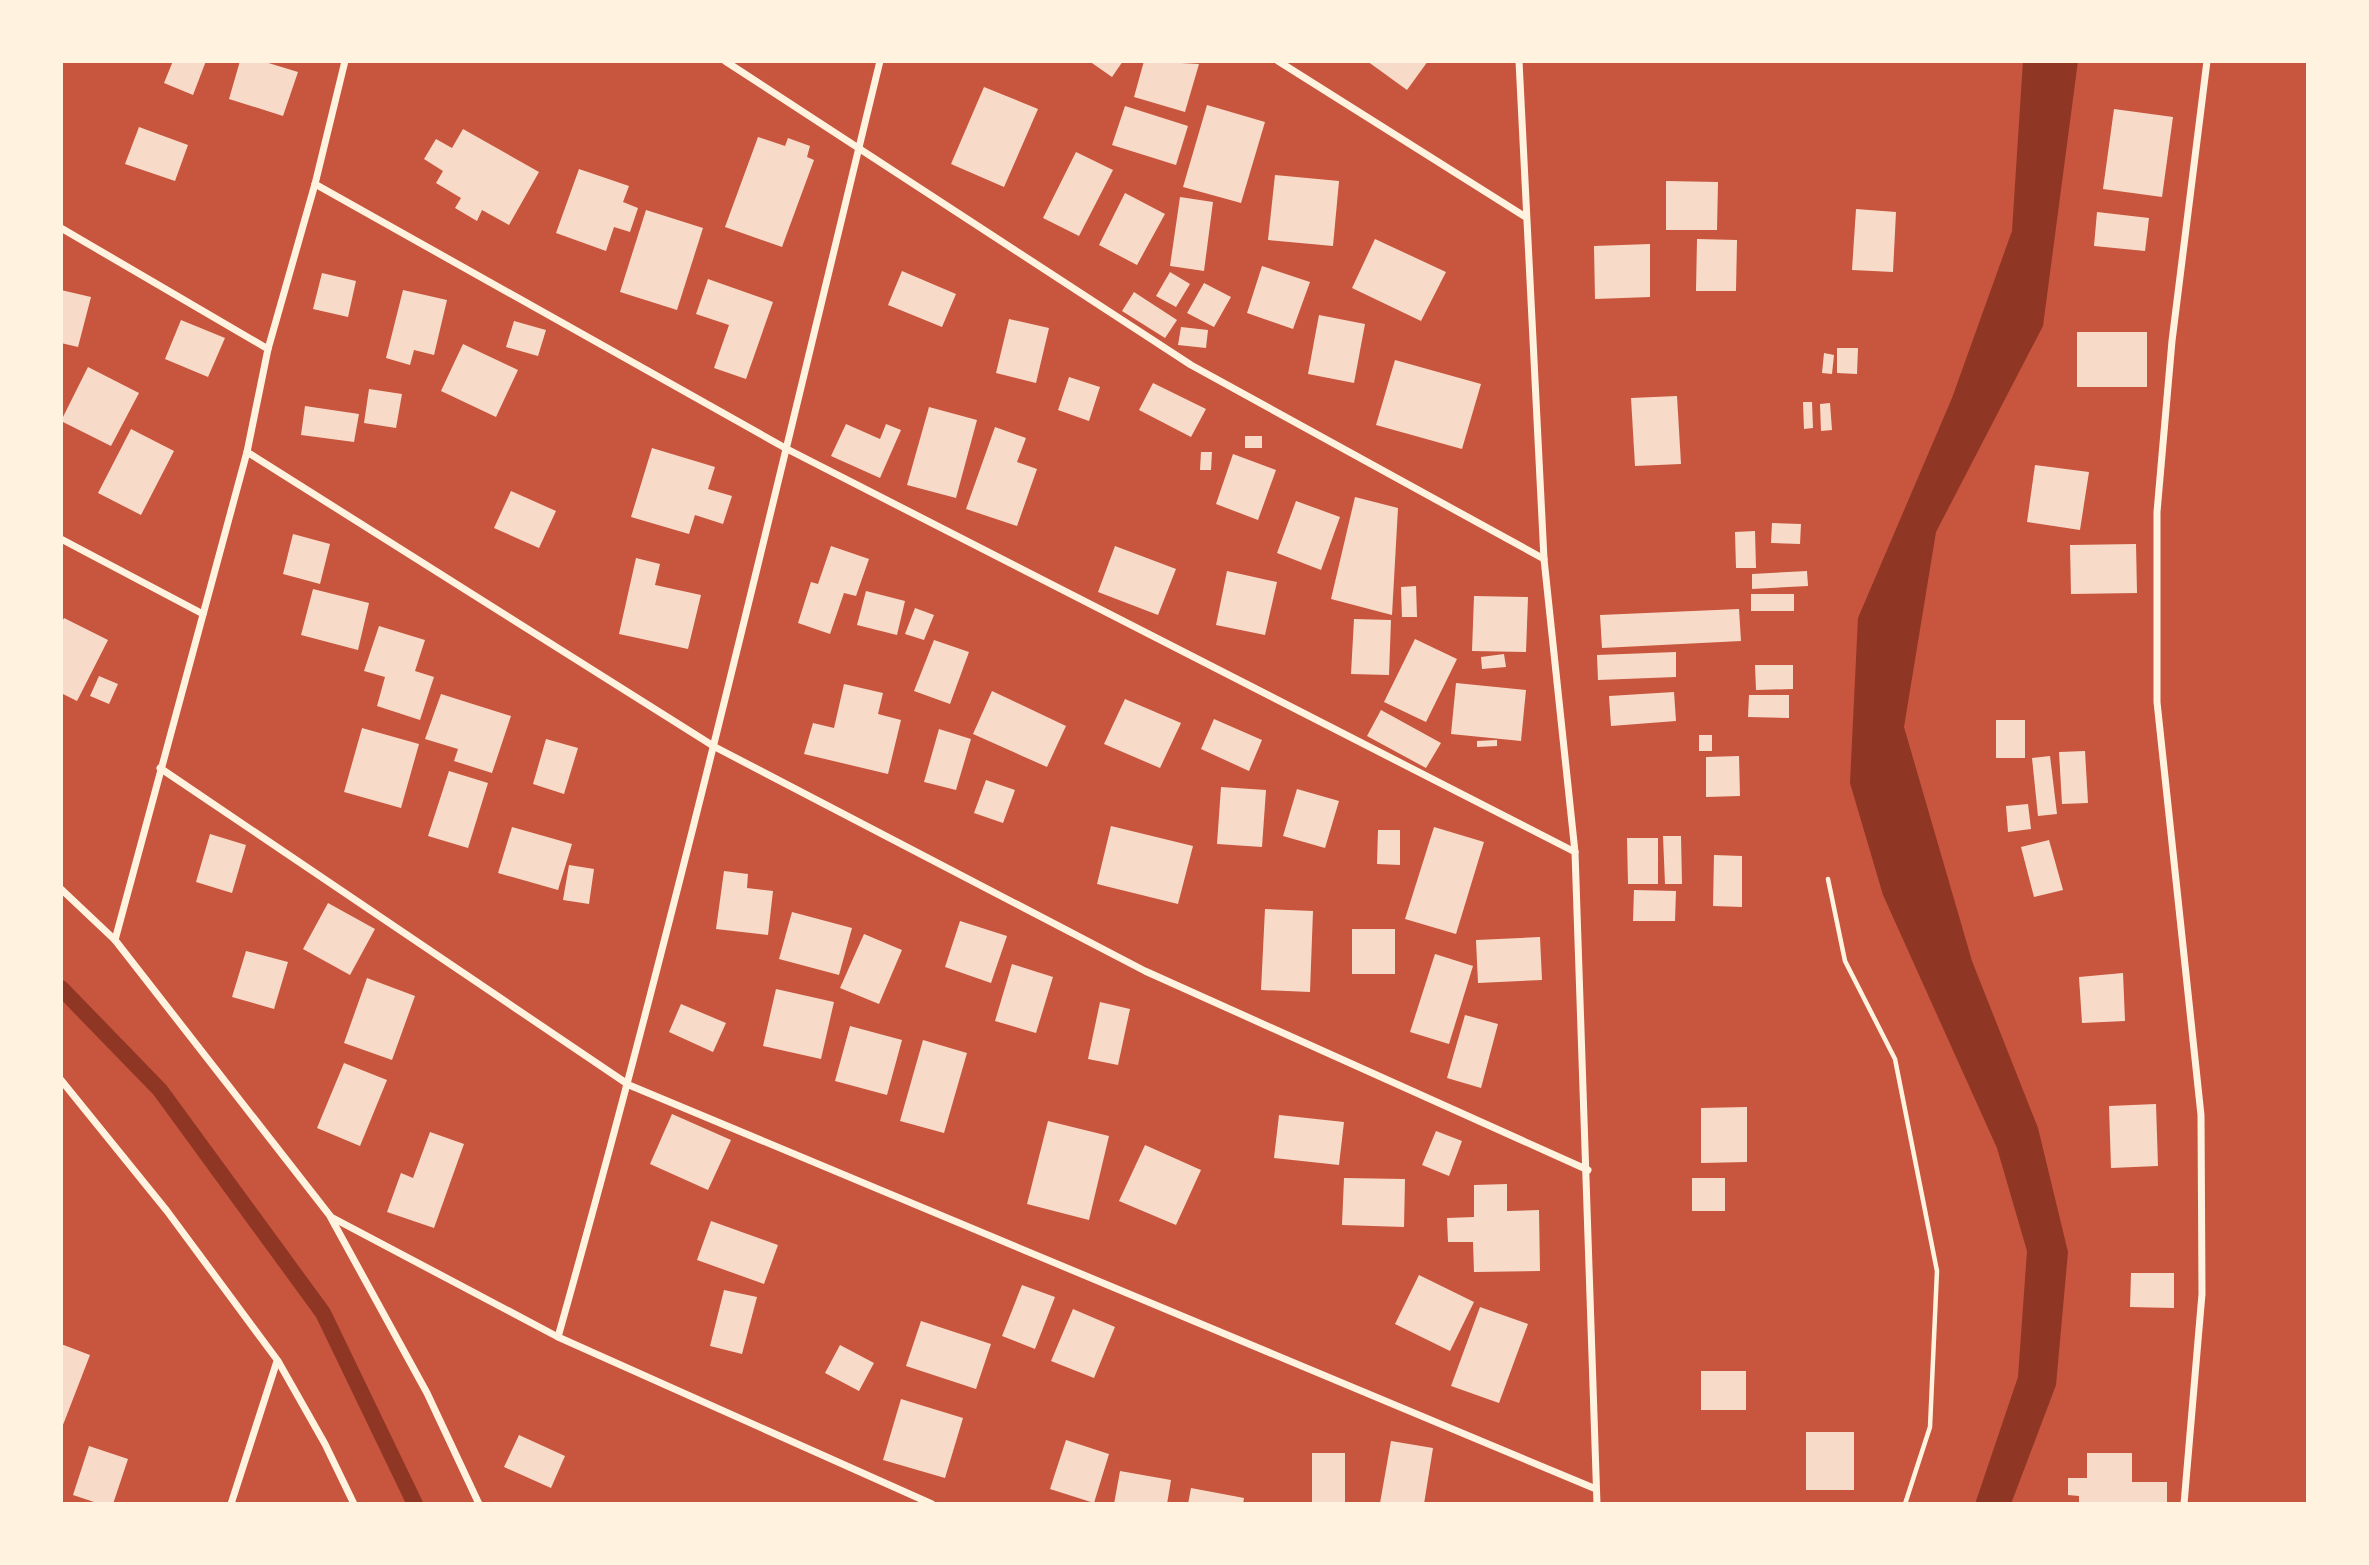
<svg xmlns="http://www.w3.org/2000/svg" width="2369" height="1565" font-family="'Libre Baskerville',serif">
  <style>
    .water { fill: #8f3625 }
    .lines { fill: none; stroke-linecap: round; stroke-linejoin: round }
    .stream { stroke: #8f3625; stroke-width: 16 }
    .building { fill: #f7dbc8 }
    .path { stroke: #fff3e0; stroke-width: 4.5 }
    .minor { stroke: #fff3e0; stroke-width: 7 }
  </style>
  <rect width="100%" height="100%" fill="#c8553d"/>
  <polygon class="water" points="2023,61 2078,61 2043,326 1936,532 1904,727 1972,961 2038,1128 2068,1252 2056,1385 2011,1504 1975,1504 2018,1377 2027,1251 1997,1148 1883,895 1850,783 1858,618 1952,398 2012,231"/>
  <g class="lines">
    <polyline class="stream" points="61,988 160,1090 323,1313 415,1504"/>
  </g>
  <g class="building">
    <polygon points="173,61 206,61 193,95 164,83"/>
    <polygon points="240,61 262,61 298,72 283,116 229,99"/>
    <polygon points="1089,61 1123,61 1112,77"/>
    <polygon points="1144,61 1199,64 1185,112 1134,97"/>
    <polygon points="1367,61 1428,61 1407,90"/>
    <polygon points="984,87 1038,109 1004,187 951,164"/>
    <polygon points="1207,105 1265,122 1241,203 1183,187"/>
    <polygon points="1125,106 1188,126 1176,165 1112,145"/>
    <polygon points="2114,109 2173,117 2162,197 2103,189"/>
    <polygon points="139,127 188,145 175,181 125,164"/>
    <polygon points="463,129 539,172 509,225 482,210 477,221 455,208 461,198 436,183 443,171 424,159 436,139 452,148"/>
    <polygon points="758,137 785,146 788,138 810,146 807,157 814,160 782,247 725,227"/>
    <polygon points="1076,152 1113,170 1079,236 1043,218"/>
    <polygon points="579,169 629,186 623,202 638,208 630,232 614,227 606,251 556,233"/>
    <polygon points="1275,175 1339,181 1333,246 1268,240"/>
    <polygon points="1666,181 1718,182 1717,230 1666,230"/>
    <polygon points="1125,193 1165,214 1137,265 1099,245"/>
    <polygon points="1180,197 1213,202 1204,271 1170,266"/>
    <polygon points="1856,209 1896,212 1893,272 1852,270"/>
    <polygon points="646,210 703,228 677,310 620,292"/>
    <polygon points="2097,212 2149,218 2145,251 2094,246"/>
    <polygon points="1375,239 1446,272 1421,321 1352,288"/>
    <polygon points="1697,239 1737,240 1736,291 1696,291"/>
    <polygon points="1650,244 1650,297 1595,299 1594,246"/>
    <polygon points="1262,266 1310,282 1293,329 1247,313"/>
    <polygon points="902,271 956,294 942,327 888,305"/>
    <polygon points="1170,272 1190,284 1176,307 1156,296"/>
    <polygon points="322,273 356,281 348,317 313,309"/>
    <polygon points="708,279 773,302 746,379 714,368 729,325 696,314"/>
    <polygon points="1204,283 1231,297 1214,327 1187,313"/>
    <polygon points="61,290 91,297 78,347 61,343"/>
    <polygon points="403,290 447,300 434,355 414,350 410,365 386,358"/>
    <polygon points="1134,292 1177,320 1165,338 1122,311"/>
    <polygon points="1319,315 1365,324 1354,383 1308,374"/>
    <polygon points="1009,319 1049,328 1036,383 996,373"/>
    <polygon points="181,320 225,338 208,377 165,359"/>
    <polygon points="514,321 546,330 538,356 506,347"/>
    <polygon points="1181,327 1208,330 1206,348 1178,345"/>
    <rect x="2077" y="332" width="70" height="55"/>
    <polygon points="463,344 518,370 496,417 441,391"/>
    <polygon points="1837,348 1858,348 1857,374 1837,373"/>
    <polygon points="1824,353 1834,355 1832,374 1822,373"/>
    <polygon points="1395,360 1481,384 1462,449 1376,425"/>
    <polygon points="88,367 139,393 111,446 61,421"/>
    <polygon points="1069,377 1100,387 1089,421 1058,410"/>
    <polygon points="1153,383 1206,409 1191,437 1139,410"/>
    <polygon points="369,389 402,394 396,428 364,423"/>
    <polygon points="1677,396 1681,464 1635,466 1631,398"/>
    <polygon points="1803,402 1812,402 1813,428 1804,429"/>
    <polygon points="1830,403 1832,430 1821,431 1820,404"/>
    <polygon points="305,406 359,414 354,442 301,435"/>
    <polygon points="929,407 977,420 956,498 907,485"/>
    <polygon points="846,424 880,439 886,424 901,430 880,478 831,456"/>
    <polygon points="995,427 1026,438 1017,462 1037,469 1017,526 966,509"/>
    <polygon points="131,429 174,451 141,515 98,493"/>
    <rect x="1245" y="436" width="17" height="12"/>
    <polygon points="652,448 715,467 708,489 732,496 723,524 695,515 689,534 631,517"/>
    <polygon points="1201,452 1212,452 1211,470 1200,470"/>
    <polygon points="1233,454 1276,470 1258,520 1216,504"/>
    <polygon points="2035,465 2089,472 2080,530 2027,522"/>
    <polygon points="511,491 556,511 539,548 494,528"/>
    <polygon points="1355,497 1398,508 1392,615 1331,599"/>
    <polygon points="1296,501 1340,517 1321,570 1277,553"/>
    <polygon points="1772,523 1801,524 1800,544 1771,543"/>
    <polygon points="1755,531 1756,568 1736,568 1735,532"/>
    <polygon points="293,534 330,544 320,584 283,574"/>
    <polygon points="2136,544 2137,593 2071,594 2070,545"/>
    <polygon points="831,546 869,559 856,596 844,593 830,634 798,623 811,582 818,584"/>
    <polygon points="1115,546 1176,569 1158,615 1098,592"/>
    <polygon points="636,558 660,564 655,585 701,595 688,649 619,634"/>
    <polygon points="1227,571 1277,582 1265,635 1216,625"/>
    <polygon points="1807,571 1808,586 1752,589 1752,574"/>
    <polygon points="1416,586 1417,617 1402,617 1401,587"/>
    <polygon points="313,589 369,603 358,650 301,635"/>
    <polygon points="866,591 905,601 897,635 857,625"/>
    <rect x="1751" y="594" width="43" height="17"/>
    <polygon points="1474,596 1528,597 1526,652 1472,651"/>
    <polygon points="915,608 934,615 924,640 905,634"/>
    <polygon points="1739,609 1741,641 1602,648 1600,615"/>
    <polygon points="64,618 108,640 77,701 61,693 61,624"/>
    <polygon points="1354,619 1391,620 1389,675 1351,674"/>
    <polygon points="379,626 425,640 415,671 434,677 420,720 377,706 385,677 364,671"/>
    <polygon points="1415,639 1457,659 1426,722 1384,702"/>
    <polygon points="934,640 969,652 950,704 914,691"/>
    <polygon points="1676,652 1676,677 1598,680 1597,655"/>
    <polygon points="1504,654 1506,667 1482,669 1481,657"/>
    <polygon points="1755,665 1793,665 1793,689 1756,690"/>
    <polygon points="99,676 118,684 109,704 90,696"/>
    <polygon points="1456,683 1526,690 1521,741 1451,734"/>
    <polygon points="844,684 883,693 878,714 901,720 888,774 804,754 813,723 834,728"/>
    <polygon points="992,691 1066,726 1047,767 973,734"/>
    <polygon points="1674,692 1676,721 1611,726 1609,696"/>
    <polygon points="441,694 511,716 492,773 454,761 458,749 425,739"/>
    <polygon points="1749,695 1789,695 1789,718 1748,717"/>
    <polygon points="1125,699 1181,723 1160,768 1104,744"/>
    <polygon points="1381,710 1441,743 1426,768 1367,736"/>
    <polygon points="1214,719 1262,740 1249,771 1201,749"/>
    <rect x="1996" y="720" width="29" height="38"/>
    <polygon points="362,728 419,744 401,808 344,792"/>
    <polygon points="939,729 971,739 956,790 924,782"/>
    <rect x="1699" y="735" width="13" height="16"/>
    <polygon points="546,739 578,748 564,794 533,784"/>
    <polygon points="1497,740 1497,746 1477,747 1477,741"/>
    <polygon points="2085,751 2088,803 2062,804 2059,752"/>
    <polygon points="1739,756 1740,796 1706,797 1706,757"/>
    <polygon points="2050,756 2057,814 2038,816 2032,758"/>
    <polygon points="449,771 488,783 468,848 428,836"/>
    <polygon points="986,780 1015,790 1003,823 974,813"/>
    <polygon points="1221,787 1266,790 1262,847 1217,844"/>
    <polygon points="1297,789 1339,801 1325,848 1283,836"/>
    <polygon points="2028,804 2031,829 2008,832 2006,806"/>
    <polygon points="1111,826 1193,846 1178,904 1097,884"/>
    <polygon points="512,827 572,844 558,890 498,873"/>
    <polygon points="1434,827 1484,842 1456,934 1405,919"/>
    <polygon points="1378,830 1400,830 1400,865 1377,864"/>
    <polygon points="210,834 246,845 232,893 196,882"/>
    <polygon points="1663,836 1681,836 1682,884 1665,884"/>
    <polygon points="1627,838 1658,838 1658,884 1628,884"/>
    <polygon points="2049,840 2063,890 2034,897 2021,847"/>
    <polygon points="1714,855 1742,856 1742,907 1713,906"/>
    <polygon points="569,865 594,869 589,904 563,900"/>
    <polygon points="724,871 748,874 747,888 773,891 768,935 716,929"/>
    <polygon points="1634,890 1676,891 1675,921 1633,921"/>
    <polygon points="328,903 375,929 350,975 303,949"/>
    <polygon points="1265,909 1313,911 1310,992 1261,990"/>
    <polygon points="792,912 852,928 839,975 779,959"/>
    <polygon points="960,921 1007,936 991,983 945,967"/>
    <rect x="1352" y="929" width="43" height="45"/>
    <polygon points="864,934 902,950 879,1004 840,988"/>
    <polygon points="1540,937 1542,980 1478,983 1476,940"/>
    <polygon points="246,951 288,962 274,1009 232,997"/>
    <polygon points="1435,954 1473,966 1449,1044 1410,1032"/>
    <polygon points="1012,964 1053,977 1036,1033 995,1021"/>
    <polygon points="2123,973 2125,1021 2082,1023 2079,977"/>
    <polygon points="367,978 415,996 392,1060 344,1043"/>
    <polygon points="776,989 834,1002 821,1059 763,1046"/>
    <polygon points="1100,1002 1130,1009 1118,1065 1088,1059"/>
    <polygon points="681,1004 726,1023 713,1052 669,1032"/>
    <polygon points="1465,1015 1498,1024 1481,1088 1447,1078"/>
    <polygon points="850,1026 902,1040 887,1095 835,1081"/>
    <polygon points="923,1040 967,1053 944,1133 900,1121"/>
    <polygon points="344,1063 387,1080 360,1146 317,1128"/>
    <polygon points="2156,1104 2158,1166 2111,1168 2109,1106"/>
    <polygon points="1747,1107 1747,1162 1701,1163 1701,1108"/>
    <polygon points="672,1114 731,1140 708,1190 650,1164"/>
    <polygon points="1279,1115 1344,1122 1339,1165 1274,1158"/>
    <polygon points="1048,1121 1109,1136 1089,1220 1027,1204"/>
    <polygon points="1436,1131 1462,1141 1449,1176 1422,1165"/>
    <polygon points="430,1132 464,1144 434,1228 387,1212 401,1173 413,1178"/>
    <polygon points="1145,1145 1201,1170 1176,1225 1119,1201"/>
    <polygon points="1344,1178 1405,1179 1404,1227 1342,1225"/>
    <rect x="1692" y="1178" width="33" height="33"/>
    <polygon points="1507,1184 1507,1211 1539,1210 1540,1271 1474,1272 1473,1242 1448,1242 1447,1218 1474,1217 1474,1185"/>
    <polygon points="711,1221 778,1245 764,1284 697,1260"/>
    <polygon points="2131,1273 2174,1273 2174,1308 2130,1307"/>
    <polygon points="1419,1275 1474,1302 1450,1351 1395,1324"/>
    <polygon points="1022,1285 1055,1297 1035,1349 1002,1336"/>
    <polygon points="724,1290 757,1297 742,1354 710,1346"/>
    <polygon points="1480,1307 1528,1324 1499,1403 1451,1386"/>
    <polygon points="1073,1309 1115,1327 1094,1378 1051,1361"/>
    <polygon points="921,1321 991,1344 976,1389 906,1366"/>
    <polygon points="61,1344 90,1355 61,1430"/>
    <polygon points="840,1345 874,1363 859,1391 825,1373"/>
    <rect x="1701" y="1371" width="45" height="39"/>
    <polygon points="901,1399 963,1418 945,1478 883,1460"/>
    <rect x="1806" y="1432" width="48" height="58"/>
    <polygon points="519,1435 565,1456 551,1488 504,1467"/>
    <polygon points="1066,1440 1109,1454 1094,1503 1050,1489"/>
    <polygon points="1391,1441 1433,1448 1424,1504 1380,1503"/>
    <polygon points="89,1446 128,1459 113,1504 100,1504 73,1495"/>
    <rect x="1312" y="1453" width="33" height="51"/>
    <polygon points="2087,1453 2132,1453 2132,1482 2167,1482 2167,1504 2079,1504 2079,1496 2068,1495 2068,1478 2087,1478"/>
    <polygon points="1120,1471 1171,1480 1167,1504 1114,1504"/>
    <polygon points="1191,1488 1244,1498 1243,1504 1188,1504"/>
  </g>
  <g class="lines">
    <polyline class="path" points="1828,879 1845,961 1895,1059 1937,1271 1930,1427 1905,1504"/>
    <g class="minor">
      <polyline points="725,61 1191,365 1544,559"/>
      <polyline points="1278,61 1524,216"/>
      <polyline points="1519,61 1544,559 1575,852 1597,1504"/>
      <polyline points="315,184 787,449 1575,852"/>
      <polyline points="61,228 268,349"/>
      <polyline points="247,452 715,747 1145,971 1588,1170"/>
      <polyline points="61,539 203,614"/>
      <polyline points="160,768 629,1085 1596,1489"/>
      <polyline points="61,889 115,940 331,1217 558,1337 932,1504"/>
      <polyline points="115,940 247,452 268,349 315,184 345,61"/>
      <polyline points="61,1080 167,1211 278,1361 325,1444 354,1504"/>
      <polyline points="331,1218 427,1393 479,1504"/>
      <path d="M 558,1337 C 677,915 776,488 880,61"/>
      <polyline points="231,1504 277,1361"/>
      <polyline points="2184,1504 2202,1294 2201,1115 2157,702 2157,512 2172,341 2207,61"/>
    </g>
  </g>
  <rect width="2369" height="1565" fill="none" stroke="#fff3e0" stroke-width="126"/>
</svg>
